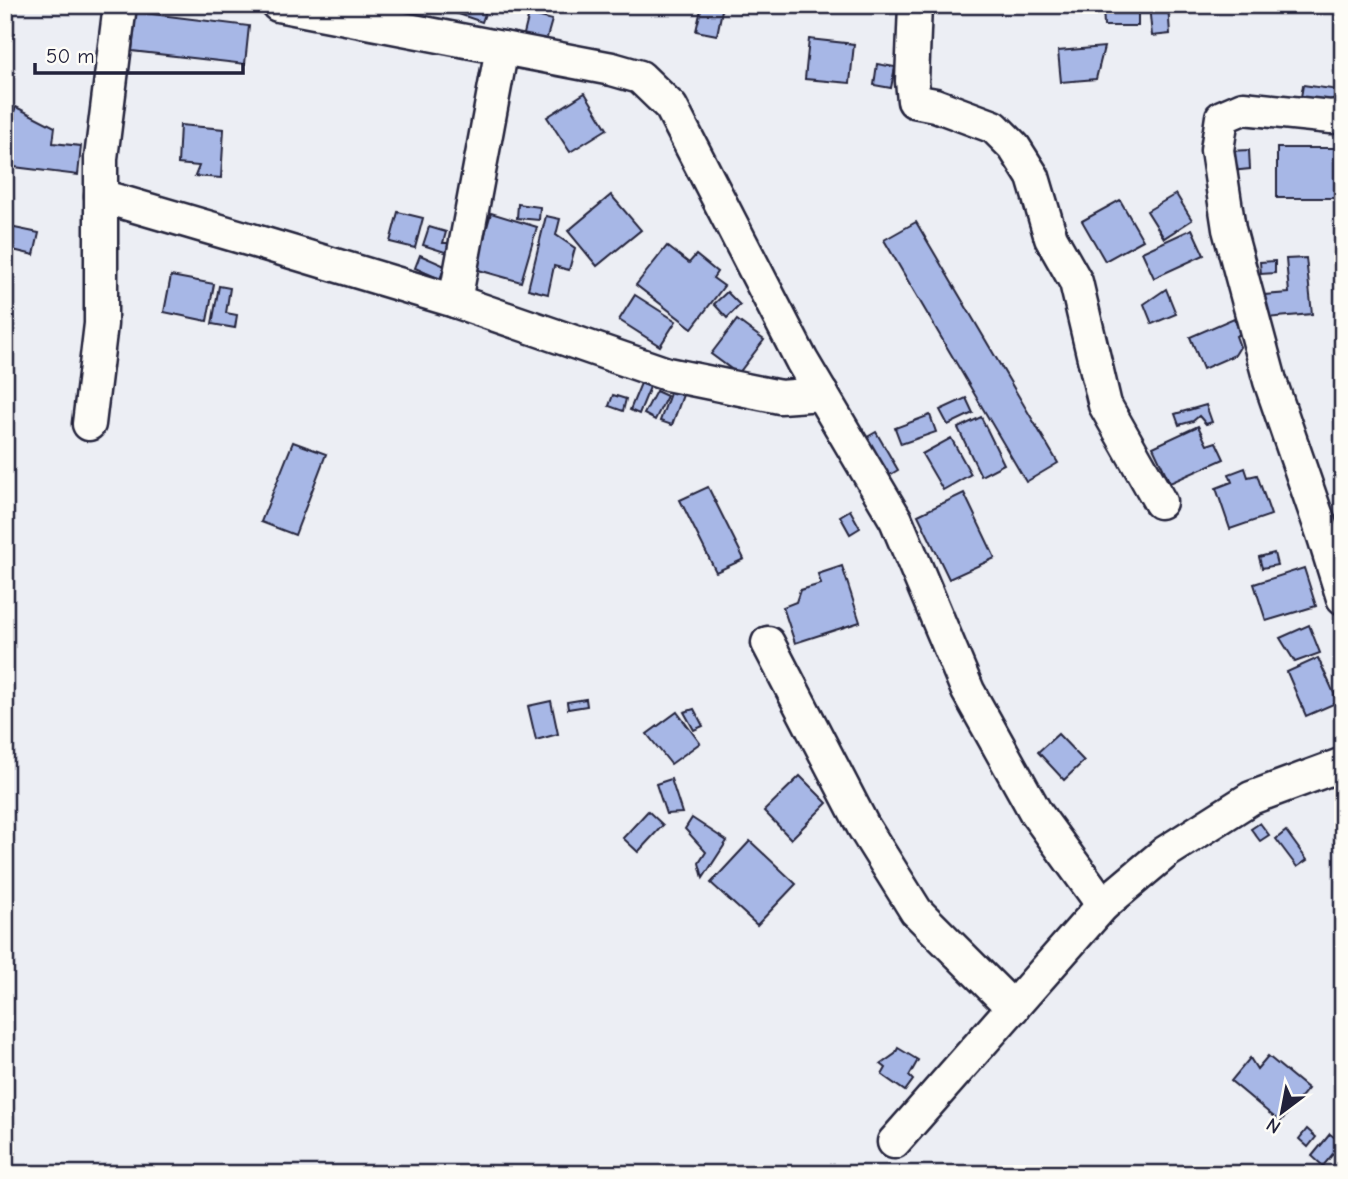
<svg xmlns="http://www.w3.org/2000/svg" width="1348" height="1179" font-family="'Comic Neue',sans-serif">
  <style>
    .building { fill: #a7b7e6; stroke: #22223b; stroke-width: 2 }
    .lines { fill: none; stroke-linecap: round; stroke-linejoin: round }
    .minor-casing { stroke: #22223b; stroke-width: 37 }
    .minor { stroke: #fdfcf7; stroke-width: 32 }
  </style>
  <rect width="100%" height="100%" fill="#eceef4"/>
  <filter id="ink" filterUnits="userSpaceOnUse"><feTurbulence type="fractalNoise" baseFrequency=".0143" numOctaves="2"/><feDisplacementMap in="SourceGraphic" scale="14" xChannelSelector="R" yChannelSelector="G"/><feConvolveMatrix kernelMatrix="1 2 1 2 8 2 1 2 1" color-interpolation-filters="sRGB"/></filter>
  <g filter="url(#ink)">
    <g class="building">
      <polygon points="432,5 488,5 482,22"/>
      <polygon points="702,5 723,5 717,35 696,31"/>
      <polygon points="1103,5 1138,5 1138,26 1104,26"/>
      <polygon points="1149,5 1168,5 1170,34 1152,36"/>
      <polygon points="136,12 249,26 245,64 132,51"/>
      <polygon points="529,14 552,20 544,48 522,42"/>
      <polygon points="809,39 854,44 850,83 805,79"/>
      <polygon points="1104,47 1096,79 1061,82 1058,51"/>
      <polygon points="877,64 895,67 891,88 874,85"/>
      <polygon points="1303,85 1339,90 1337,108 1300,103"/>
      <polygon points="585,93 607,129 570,152 547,117"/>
      <polygon points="16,107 55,127 53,143 81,146 78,175 14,167 8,162 8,153 5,151 5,129"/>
      <polygon points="180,125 224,129 221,178 195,176 199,166 178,164"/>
      <polygon points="1277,148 1337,148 1338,198 1277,198"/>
      <polygon points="1249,150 1250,169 1231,171 1229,151"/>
      <polygon points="1176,194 1192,220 1164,238 1147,211"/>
      <polygon points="611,195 641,230 597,266 568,231"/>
      <polygon points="1120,200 1143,240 1105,261 1082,221"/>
      <polygon points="518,204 540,207 539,220 517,218"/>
      <polygon points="398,212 423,218 415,248 390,242"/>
      <polygon points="491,213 537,227 521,282 475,269"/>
      <polygon points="546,216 560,219 556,235 575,248 569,270 554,266 548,294 528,289"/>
      <polygon points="916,222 1058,463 1026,482 884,240"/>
      <polygon points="5,226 39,233 34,255 13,250 5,283"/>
      <polygon points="429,227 446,232 443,243 451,243 448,253 423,245"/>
      <polygon points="1192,229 1204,255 1154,278 1142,252"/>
      <polygon points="667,246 689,263 696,255 717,272 713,278 724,286 692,328 636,285"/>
      <polygon points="420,255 445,266 440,279 415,268"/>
      <polygon points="1306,258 1312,314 1266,318 1264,295 1289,293 1286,259"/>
      <polygon points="1275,261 1275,273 1261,274 1260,262"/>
      <polygon points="171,276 214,284 207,321 164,312"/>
      <polygon points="219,286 230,288 226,313 237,315 235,328 212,324"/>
      <polygon points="1166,289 1176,314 1152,324 1144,304"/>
      <polygon points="727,292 740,305 727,318 714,304"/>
      <polygon points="635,295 676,321 660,346 619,320"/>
      <polygon points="1234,318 1241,334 1236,336 1240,347 1235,355 1203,369 1190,337"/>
      <polygon points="737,320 764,340 738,374 711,354"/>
      <polygon points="641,383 650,387 639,414 630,410"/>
      <polygon points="672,388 684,392 672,425 660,421"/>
      <polygon points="656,391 667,396 655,420 644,414"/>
      <polygon points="613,395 626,399 623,411 609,406"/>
      <polygon points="966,398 973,413 948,425 940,410"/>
      <polygon points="1206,405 1212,422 1206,424 1199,416 1193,421 1179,425 1175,414"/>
      <polygon points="930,415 936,432 901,444 895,428"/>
      <polygon points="981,417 1004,464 981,476 958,428"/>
      <polygon points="1198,426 1207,445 1216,442 1224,459 1170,483 1153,447"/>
      <polygon points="876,432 898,470 878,482 855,444"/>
      <polygon points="951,438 971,474 943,490 922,454"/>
      <polygon points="293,442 326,454 295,535 261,522"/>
      <polygon points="1245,468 1248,477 1257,475 1271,515 1230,529 1216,488 1232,482 1229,474"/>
      <polygon points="708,487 744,559 716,572 680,500"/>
      <polygon points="964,493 995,558 949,579 918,515"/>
      <polygon points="850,510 860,528 850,534 840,516"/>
      <polygon points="1274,553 1277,565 1262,568 1259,557"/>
      <polygon points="842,566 860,622 795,643 783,607 796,602 800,590 821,584 818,574"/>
      <polygon points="1304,568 1316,606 1266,621 1254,584"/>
      <polygon points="1309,625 1320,653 1295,662 1280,638"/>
      <polygon points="1318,658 1338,702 1306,716 1287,672"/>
      <polygon points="586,699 587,706 568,709 567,702"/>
      <polygon points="551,701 558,734 536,740 528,706"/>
      <polygon points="694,709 703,726 694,730 684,712"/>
      <polygon points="677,712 700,743 671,764 647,734"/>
      <polygon points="1058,734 1084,761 1064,780 1038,752"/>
      <polygon points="800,776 827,803 791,839 764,811"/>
      <polygon points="671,779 682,813 666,814 656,784"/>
      <polygon points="648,811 663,825 638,852 623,838"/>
      <polygon points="692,818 727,841 703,878 699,863 706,852 685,829"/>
      <polygon points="1260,823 1269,835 1260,841 1251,829"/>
      <polygon points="1286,831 1307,860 1297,867 1276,839"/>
      <polygon points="750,841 796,884 757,925 711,883"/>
      <polygon points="898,1048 918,1060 909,1076 913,1080 905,1091 882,1075 886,1068 881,1064 895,1054"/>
      <polygon points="1268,1056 1308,1089 1280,1122 1231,1081 1250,1058 1257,1069"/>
      <polygon points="1307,1129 1316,1137 1308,1147 1299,1139"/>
      <polygon points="1330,1134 1342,1143 1323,1166 1312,1156"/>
    </g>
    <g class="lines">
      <defs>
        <g id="minor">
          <polyline points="278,5 612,69 640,77 671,107 802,361 896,520 968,691 1036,813 1103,905"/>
          <polyline points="915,5 912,81 914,101 935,105 994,127 1014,147 1033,177 1051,238 1076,282 1105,405 1160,502"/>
          <polyline points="1343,115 1331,117 1243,108 1222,117 1217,150 1229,229 1270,381 1324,537 1343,598"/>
          <polyline points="101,196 265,244 455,301 502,48"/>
          <polyline points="455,301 667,374 780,397 822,394"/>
          <polyline points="89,424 101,324 101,158 120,5"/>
          <polyline points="768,643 863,826 916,911 1013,1008"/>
          <polyline points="894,1142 1103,905 1166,852 1251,798 1343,764"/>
        </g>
      </defs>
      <use href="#minor" class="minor-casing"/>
      <use href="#minor" class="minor"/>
    </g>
  </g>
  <rect width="1348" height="1179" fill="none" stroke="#fdfcf7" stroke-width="28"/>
  <rect x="14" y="14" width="1320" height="1151" fill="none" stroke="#22223b" stroke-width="2.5" filter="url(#ink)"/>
  <g transform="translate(1282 1112) rotate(212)" stroke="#fdfcf7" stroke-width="5" paint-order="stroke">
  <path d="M0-5L12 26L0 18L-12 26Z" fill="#22223b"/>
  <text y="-10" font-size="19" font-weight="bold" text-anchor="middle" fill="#22223b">N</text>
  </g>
  <path d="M35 63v10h208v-10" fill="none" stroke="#22223b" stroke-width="3.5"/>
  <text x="46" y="63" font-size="21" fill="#22223b" stroke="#fdfcf7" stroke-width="5" paint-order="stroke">50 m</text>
</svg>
